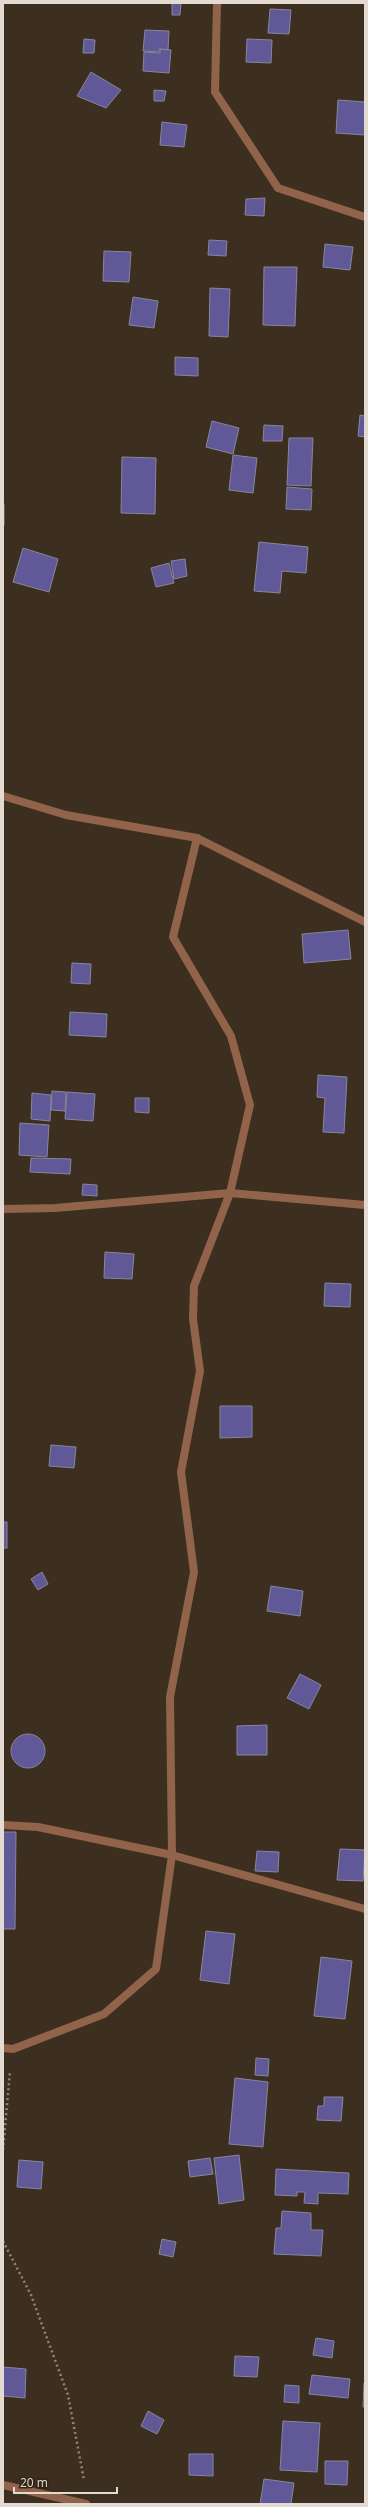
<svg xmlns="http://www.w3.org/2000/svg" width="368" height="2507" font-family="'Open Sans',sans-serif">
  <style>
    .building { fill: #615997; stroke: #87869c }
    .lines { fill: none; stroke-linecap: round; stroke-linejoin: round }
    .path { stroke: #908578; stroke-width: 2.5; stroke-dasharray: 2 3; stroke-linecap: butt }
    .minor { stroke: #91634b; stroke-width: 8 }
  </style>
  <rect width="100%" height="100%" fill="#3d2f1f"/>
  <g class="building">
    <polygon points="172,3 181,3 180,15 172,15"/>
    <polygon points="270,9 291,10 289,34 268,33"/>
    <polygon points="145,30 169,31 168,50 159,49 159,52 143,51"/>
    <polygon points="84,39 95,40 94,53 83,53"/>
    <polygon points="247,39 272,40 271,63 246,62"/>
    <polygon points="160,49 171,50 169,73 143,71 144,52 160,53"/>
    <polygon points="91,72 121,90 106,108 77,96"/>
    <polygon points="154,90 166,91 164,101 154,101"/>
    <polygon points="338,100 365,102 365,135 336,133"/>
    <polygon points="162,122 187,125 184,147 160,145"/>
    <polygon points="265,198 264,216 245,215 246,199"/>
    <polygon points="209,240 227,241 226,256 208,255"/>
    <polygon points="325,244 353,247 350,270 323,267"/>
    <polygon points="104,251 131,252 129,282 103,281"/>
    <polygon points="264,267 297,267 295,326 263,325"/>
    <polygon points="210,288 230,289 228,337 209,336"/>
    <polygon points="133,297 158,301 154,328 129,325"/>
    <polygon points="175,357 198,358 198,376 175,375"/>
    <polygon points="360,415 365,416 365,437 358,436"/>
    <polygon points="212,421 239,428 233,454 206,447"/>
    <polygon points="264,425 283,426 282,441 263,441"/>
    <polygon points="289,438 313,438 311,486 287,485"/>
    <polygon points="233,455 257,458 253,493 229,490"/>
    <polygon points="122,457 156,458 155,514 121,513"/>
    <polygon points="287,487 312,489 311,510 286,509"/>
    <rect x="3" y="504" width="1" height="21"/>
    <polygon points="259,542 308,547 306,573 282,571 280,593 254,591"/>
    <polygon points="23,548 58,559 49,592 13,582"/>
    <polygon points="185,559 187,576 174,579 171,561"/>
    <polygon points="169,563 174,583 156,587 151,568"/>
    <polygon points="348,930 351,959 304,963 302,934"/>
    <polygon points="72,963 91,964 90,984 71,983"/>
    <polygon points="70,1012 107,1014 106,1037 69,1035"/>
    <polygon points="318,1075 347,1077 344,1133 323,1132 325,1098 317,1097"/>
    <polygon points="52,1091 66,1092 65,1111 51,1110"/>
    <polygon points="67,1092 95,1094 93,1121 65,1119"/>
    <polygon points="32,1093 51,1095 50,1121 31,1119"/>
    <polygon points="135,1098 149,1098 149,1113 135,1112"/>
    <polygon points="20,1123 49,1125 47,1157 19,1155"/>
    <polygon points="31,1158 71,1159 70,1174 30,1172"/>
    <polygon points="83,1184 97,1185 97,1196 82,1195"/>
    <polygon points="105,1252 134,1254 132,1279 104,1278"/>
    <polygon points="325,1283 351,1284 350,1307 324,1306"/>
    <polygon points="220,1406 252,1406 252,1437 220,1438"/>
    <polygon points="51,1445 76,1447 74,1468 49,1466"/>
    <rect x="3" y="1522" width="4" height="26"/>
    <polygon points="42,1572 48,1584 38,1590 31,1579"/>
    <polygon points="271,1586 303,1591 300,1616 267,1611"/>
    <polygon points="300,1674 321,1685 309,1709 287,1698"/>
    <polygon points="267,1725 267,1755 237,1755 237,1726"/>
    <circle cx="28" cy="1751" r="17"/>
    <polygon points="3,1832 16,1832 15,1929 3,1929"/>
    <polygon points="340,1849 365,1850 363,1881 337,1880"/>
    <polygon points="257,1851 279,1852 278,1872 255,1871"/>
    <polygon points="206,1931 235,1934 229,1984 200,1980"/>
    <polygon points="321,1957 352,1961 345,2019 314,2016"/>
    <polygon points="256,2058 269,2059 268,2076 255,2075"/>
    <polygon points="235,2078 268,2082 263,2147 229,2144"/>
    <polygon points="324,2097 343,2097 341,2121 317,2120 318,2106 324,2106"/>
    <polygon points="239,2155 244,2200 219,2204 214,2158"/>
    <polygon points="210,2158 213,2174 190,2177 188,2161"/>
    <polygon points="19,2160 43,2162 41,2189 17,2187"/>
    <polygon points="276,2169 349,2173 348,2194 318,2193 318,2204 304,2203 305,2192 297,2192 297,2196 275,2195"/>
    <polygon points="282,2211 311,2213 311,2230 323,2230 321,2256 274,2254 276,2228 281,2228"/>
    <polygon points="162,2239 176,2242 173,2257 159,2254"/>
    <polygon points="316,2338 334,2341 332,2358 313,2355"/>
    <polygon points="235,2356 259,2357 257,2377 234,2376"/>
    <polygon points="3,2367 26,2369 25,2398 3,2396"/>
    <polygon points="312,2375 350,2379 348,2398 309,2394"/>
    <polygon points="364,2383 365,2383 365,2407 363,2407"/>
    <polygon points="285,2385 299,2386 299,2403 284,2402"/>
    <polygon points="148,2411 164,2420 157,2434 141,2426"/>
    <polygon points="283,2421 320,2423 317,2472 280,2470"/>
    <polygon points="189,2454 213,2454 213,2476 189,2475"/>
    <polygon points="325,2461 348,2461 347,2485 325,2484"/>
    <polygon points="264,2479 294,2483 291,2504 260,2504"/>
  </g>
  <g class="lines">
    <g class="path">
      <polyline points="3,2150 10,2071"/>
      <polyline points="3,2241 31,2295 68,2395 84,2480"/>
    </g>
    <g class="minor">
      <polyline points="217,3 215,92 278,188 365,217"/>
      <polyline points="3,796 66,815 197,838 365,922"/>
      <polyline points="3,1209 55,1208 230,1193 365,1205"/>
      <polyline points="3,1825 38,1827 172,1855 365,1909"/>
      <polyline points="3,2048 13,2049 104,2014 156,1969 172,1855 170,1697 194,1572 181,1472 200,1371 193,1319 194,1286 230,1193 250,1105 231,1036 173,937 197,838"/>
      <polyline points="3,2485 86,2504"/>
    </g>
  </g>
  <rect width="368" height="2507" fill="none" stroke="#e3dbd1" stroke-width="8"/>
  <path d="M14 2487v6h103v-6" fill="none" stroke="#e3dbd1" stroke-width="2"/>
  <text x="20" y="2487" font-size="12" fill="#e3dbd1" stroke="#322515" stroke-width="3" paint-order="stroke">20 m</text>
</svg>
